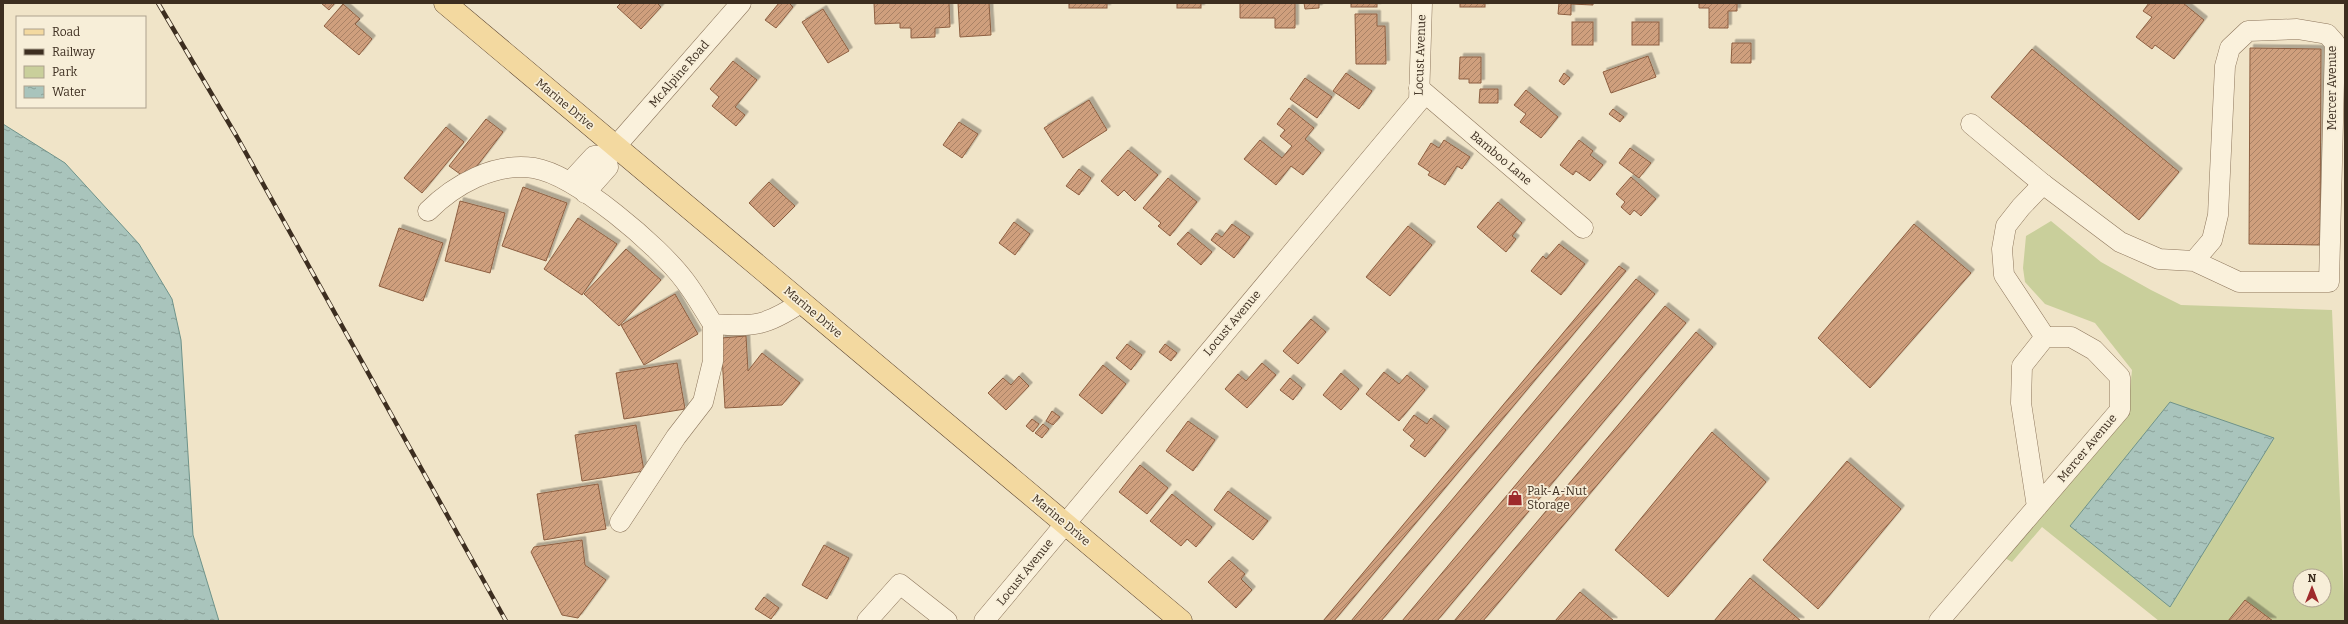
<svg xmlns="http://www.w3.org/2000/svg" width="2348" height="624" font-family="Bitter,serif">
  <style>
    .green { fill: #c9cf9b; fill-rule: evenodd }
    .water { fill: url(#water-ripples); stroke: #6f938a }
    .building { fill: url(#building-hatch); stroke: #8d5f41; filter: url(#shadow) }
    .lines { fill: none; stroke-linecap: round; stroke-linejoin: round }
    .minor-casing { stroke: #8d765c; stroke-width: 21 }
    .major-casing { stroke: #5b4430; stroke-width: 23 }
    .minor { stroke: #faf1dc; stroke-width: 20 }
    .major { stroke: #f3d9a0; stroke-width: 22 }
    .rail-casing { stroke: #3d2e20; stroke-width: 4.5 }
    .rail { stroke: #f7eed8; stroke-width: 3; stroke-dasharray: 9; stroke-linecap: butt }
    .labels { text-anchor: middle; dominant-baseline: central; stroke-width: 3.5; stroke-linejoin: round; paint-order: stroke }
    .street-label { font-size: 12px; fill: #3d2e20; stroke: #f7eed8 }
    .poi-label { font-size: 12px; fill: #3d2e20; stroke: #f7eed8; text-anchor: start }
  </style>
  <defs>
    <pattern id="water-ripples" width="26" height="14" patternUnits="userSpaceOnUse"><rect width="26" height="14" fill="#a9c4bc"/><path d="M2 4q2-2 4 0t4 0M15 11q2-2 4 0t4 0" fill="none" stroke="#8ba098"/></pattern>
    <pattern id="building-hatch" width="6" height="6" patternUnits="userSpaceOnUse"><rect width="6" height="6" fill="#cf9f7d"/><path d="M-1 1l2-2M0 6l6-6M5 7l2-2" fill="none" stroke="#a98266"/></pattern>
    <filter id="shadow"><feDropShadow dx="3.5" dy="-3.5" stdDeviation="0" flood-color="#0004"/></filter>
  </defs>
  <rect width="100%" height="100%" fill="#f0e4c8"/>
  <path class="green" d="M 2051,221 L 2101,262 L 2151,290 L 2181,305 L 2332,310 L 2345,621 L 2159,621 L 2042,527 L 2012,562 L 2003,557 L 2128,411 L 2132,370 L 2095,323 L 2045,304 L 2025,282 L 2023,268 L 2026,236 ZM 2300,576 L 2324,576 L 2324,600 L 2300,600 Z"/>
  <g class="water">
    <polygon points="3,124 65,163 139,244 172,299 181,340 193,535 219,621 3,621"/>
    <polygon points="2170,402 2274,438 2170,607 2070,526"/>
  </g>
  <g class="building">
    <polygon points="321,3 335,3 329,10"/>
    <polygon points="621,3 657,3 661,7 641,29 617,7"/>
    <polygon points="779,3 789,3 793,7 776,28 765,20"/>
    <polygon points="874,3 949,3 950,27 935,28 935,37 911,38 911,28 900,28 900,23 875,24"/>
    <polygon points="958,3 989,3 991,35 960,37"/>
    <rect x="1069" y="3" width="38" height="5"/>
    <rect x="1177" y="3" width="24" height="5"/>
    <polygon points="1240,3 1295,3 1295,28 1275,28 1275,18 1240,18"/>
    <polygon points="1304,3 1319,3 1319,8 1305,9"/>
    <rect x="1351" y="3" width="26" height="4"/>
    <rect x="1460" y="3" width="25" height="4"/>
    <polygon points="1559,3 1593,3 1593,5 1571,4 1571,15 1558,14"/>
    <polygon points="1699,3 1737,3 1737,11 1728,11 1728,28 1709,28 1709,8 1699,8"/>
    <polygon points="2149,3 2183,3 2204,20 2174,59 2155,45 2152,49 2136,37 2152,17 2143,11"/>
    <polygon points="343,4 360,19 355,24 372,39 359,55 324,26"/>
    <polygon points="823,9 849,51 828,63 802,22"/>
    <polygon points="1355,14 1377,14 1377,26 1385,26 1386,64 1356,64"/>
    <rect x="1572" y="22" width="21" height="23"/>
    <rect x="1632" y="22" width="27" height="23"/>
    <polygon points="1732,43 1751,43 1751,63 1731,63"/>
    <polygon points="2250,48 2321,49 2320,245 2249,244"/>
    <polygon points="2032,49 2179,172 2139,220 1991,97"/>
    <polygon points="1648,56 1656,77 1611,93 1603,72"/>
    <polygon points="1460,57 1481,57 1481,83 1469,83 1469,79 1459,79"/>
    <polygon points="733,61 757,80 735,107 745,115 736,126 712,106 719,97 710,89"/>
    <polygon points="1346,73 1372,91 1359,109 1333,91"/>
    <polygon points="1564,73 1570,78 1564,85 1559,81"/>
    <polygon points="1305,78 1332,97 1317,118 1290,99"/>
    <polygon points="1480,89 1498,89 1498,103 1479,103"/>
    <polygon points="1526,90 1558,117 1541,138 1520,122 1526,114 1514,105"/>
    <polygon points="1089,100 1107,130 1063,158 1044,128"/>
    <polygon points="1289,108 1314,128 1305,139 1321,153 1303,175 1291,166 1276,185 1244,159 1260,140 1282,158 1292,146 1280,136 1285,130 1277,124"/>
    <polygon points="1613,109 1624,117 1620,122 1609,114"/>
    <polygon points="486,119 503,132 467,179 449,166"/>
    <polygon points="959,122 978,134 962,158 943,145"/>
    <polygon points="446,127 464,142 422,193 404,178"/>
    <polygon points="1444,140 1470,157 1462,169 1457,166 1445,185 1428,175 1430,172 1418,164 1431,143 1439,148"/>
    <polygon points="1579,140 1593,151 1590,155 1603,165 1590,181 1576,171 1573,175 1560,165"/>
    <polygon points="1630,148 1651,163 1639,178 1619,163"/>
    <polygon points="1128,150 1158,175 1135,201 1124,190 1118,196 1101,181"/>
    <polygon points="1079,169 1091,178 1079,195 1066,186"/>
    <polygon points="1631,177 1656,199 1641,216 1634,210 1630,215 1621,207 1625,202 1616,194"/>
    <polygon points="1168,178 1197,202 1170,236 1158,226 1161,223 1143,208"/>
    <polygon points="769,182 795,206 774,227 749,203"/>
    <polygon points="523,187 567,203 546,261 502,246"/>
    <polygon points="460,201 505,213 490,273 445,261"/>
    <polygon points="1498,202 1522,223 1512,236 1516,239 1506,252 1477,227"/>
    <polygon points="578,218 617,244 582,295 544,269"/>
    <polygon points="1014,222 1030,234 1015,255 999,243"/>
    <polygon points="1232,224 1250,237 1234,258 1211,240 1216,233 1222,237"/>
    <polygon points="1914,224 1971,273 1870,388 1818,338"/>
    <polygon points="1408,226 1432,245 1390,296 1366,277"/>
    <polygon points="399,228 443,243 423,301 379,286"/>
    <polygon points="1188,232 1212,252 1201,265 1177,244"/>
    <polygon points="1559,244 1585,264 1561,295 1531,271 1543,256 1546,259"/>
    <polygon points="626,249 661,280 619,326 584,294"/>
    <polygon points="1619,266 1626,271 1334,621 1323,621"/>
    <polygon points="1636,279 1655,294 1381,621 1351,621"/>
    <polygon points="675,294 698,334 644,365 621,325"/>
    <polygon points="1665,306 1686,323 1437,621 1402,621"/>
    <polygon points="1311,319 1326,332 1298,364 1283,351"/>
    <polygon points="1696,332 1713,347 1483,621 1454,621"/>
    <polygon points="746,336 748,371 762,353 800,383 782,405 725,408 721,338"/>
    <polygon points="1127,344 1142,355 1131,370 1116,358"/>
    <polygon points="1165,344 1177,353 1171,361 1159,352"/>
    <polygon points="677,363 685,409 624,419 616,373"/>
    <polygon points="1262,363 1276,375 1247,408 1225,389 1238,374 1246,381"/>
    <polygon points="1103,365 1126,384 1102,414 1079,395"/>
    <polygon points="1384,372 1399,384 1407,375 1425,390 1399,421 1366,394"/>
    <polygon points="1341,373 1359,389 1341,410 1323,395"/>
    <polygon points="1019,376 1029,386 1006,410 988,393 1003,378 1011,385"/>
    <polygon points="1290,378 1302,388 1293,400 1280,390"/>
    <polygon points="1052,411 1060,417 1053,425 1046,421"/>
    <polygon points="1414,415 1427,424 1431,418 1446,430 1425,457 1410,446 1415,440 1403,430"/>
    <polygon points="1032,419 1039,424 1033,432 1026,426"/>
    <polygon points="1188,421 1215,440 1193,471 1166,451"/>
    <polygon points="1043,424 1049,429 1042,438 1035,433"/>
    <polygon points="636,425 644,471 582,481 575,435"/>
    <polygon points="1712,432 1766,482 1668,597 1615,550"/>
    <polygon points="1847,461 1901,509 1818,609 1763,560"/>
    <polygon points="1140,465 1168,488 1147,514 1119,492"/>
    <polygon points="598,484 606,529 544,540 537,494"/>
    <polygon points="1228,491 1268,521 1253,540 1214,510"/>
    <polygon points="1172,494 1212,527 1196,547 1187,539 1181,546 1150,521"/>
    <polygon points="582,540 585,565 606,580 578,618 562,615 531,552 534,547"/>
    <polygon points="824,545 849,558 827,599 802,585"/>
    <polygon points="1229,560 1245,574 1241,579 1252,590 1236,608 1208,582"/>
    <polygon points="1750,578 1801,621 1714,621"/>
    <polygon points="1580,592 1614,621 1555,621"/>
    <polygon points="764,597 779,608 771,619 755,609"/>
    <polygon points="2245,600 2273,621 2228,621"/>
  </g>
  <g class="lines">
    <defs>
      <g id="minor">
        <polyline points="1419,88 1583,228"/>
        <polyline points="1971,124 2043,184"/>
        <polyline points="570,182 594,156 606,155 616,146 741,3"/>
        <polyline points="585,193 608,167 606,155"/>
        <path d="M 428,211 C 454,185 494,162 534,168 C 576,175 659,246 685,281 C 695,294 704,310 713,324 C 755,327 766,326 802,302"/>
        <polyline points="2045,337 2004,275 2002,249 2006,226 2021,207 2043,184 2120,242 2159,259 2194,261 2212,240 2218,215 2225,66 2230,48 2248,31 2297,29 2327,34 2335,43 2329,282 2239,282 2194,261"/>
        <polyline points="620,522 676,437 703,402 713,361 713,324"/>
        <polyline points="867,621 900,584 947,621"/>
        <polyline points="984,621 1419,101 1422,3"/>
        <polyline points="1939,621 2120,410 2120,377 2094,350 2071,337 2045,337 2022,366 2021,403 2037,507"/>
      </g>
      <polyline id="major" points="445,3 1181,621"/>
    </defs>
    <use href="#minor" class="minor-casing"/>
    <use href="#major" class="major-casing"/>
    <use href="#minor" class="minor"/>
    <use href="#major" class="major"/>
    <defs>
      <polyline id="rail" points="158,3 237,137 506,621"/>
    </defs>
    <use href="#rail" class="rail-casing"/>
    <use href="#rail" class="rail"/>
  </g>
  <defs>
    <symbol id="shop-bare" viewBox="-9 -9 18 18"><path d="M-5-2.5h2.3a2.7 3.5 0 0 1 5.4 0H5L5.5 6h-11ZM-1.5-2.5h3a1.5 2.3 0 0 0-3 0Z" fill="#9e2a2b" stroke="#f7eed8" stroke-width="2.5" paint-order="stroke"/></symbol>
  </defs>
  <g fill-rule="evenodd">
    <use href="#shop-bare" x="1504" y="487" width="22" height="22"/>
  </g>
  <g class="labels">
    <g class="street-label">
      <text transform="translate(1420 55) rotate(-88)">Locust Avenue</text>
      <text transform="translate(679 74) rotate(-49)">McAlpine Road</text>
      <text transform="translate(2332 88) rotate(-90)">Mercer Avenue</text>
      <text transform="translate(565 104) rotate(40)">Marine Drive</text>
      <text transform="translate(1501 158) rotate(40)">Bamboo Lane</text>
      <text transform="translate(813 312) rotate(40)">Marine Drive</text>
      <text transform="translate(1232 323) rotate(-50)">Locust Avenue</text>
      <text transform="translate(2087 448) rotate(-50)">Mercer Avenue</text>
      <text transform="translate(1061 520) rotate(40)">Marine Drive</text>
      <text transform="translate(1025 572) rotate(-51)">Locust Avenue</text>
    </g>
    <g class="poi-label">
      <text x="1527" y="491">Pak-A-Nut<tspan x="1527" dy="14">Storage</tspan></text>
    </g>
  </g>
  <rect width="2348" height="624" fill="none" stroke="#3d2e20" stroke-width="8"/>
  <rect x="16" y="16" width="130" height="92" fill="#f7eed8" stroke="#ada18e"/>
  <rect x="24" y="29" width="20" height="6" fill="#f3d9a0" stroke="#ada18e"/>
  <text x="52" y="36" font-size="12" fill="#3d2e20">Road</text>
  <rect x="24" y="49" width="20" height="6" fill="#3d2e20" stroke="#ada18e"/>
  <text x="52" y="56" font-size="12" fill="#3d2e20">Railway</text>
  <rect x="24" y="66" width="20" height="12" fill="#c9cf9b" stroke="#ada18e"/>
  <text x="52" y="76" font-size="12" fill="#3d2e20">Park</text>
  <rect x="24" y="86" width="20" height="12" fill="url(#water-ripples)" stroke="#ada18e"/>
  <text x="52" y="96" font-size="12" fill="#3d2e20">Water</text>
  <g transform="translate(2312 588)"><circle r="19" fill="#f7eed8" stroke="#ada18e"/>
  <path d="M0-3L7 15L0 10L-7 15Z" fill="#9e2a2b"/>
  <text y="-6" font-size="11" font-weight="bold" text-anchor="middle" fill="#3d2e20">N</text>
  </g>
</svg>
